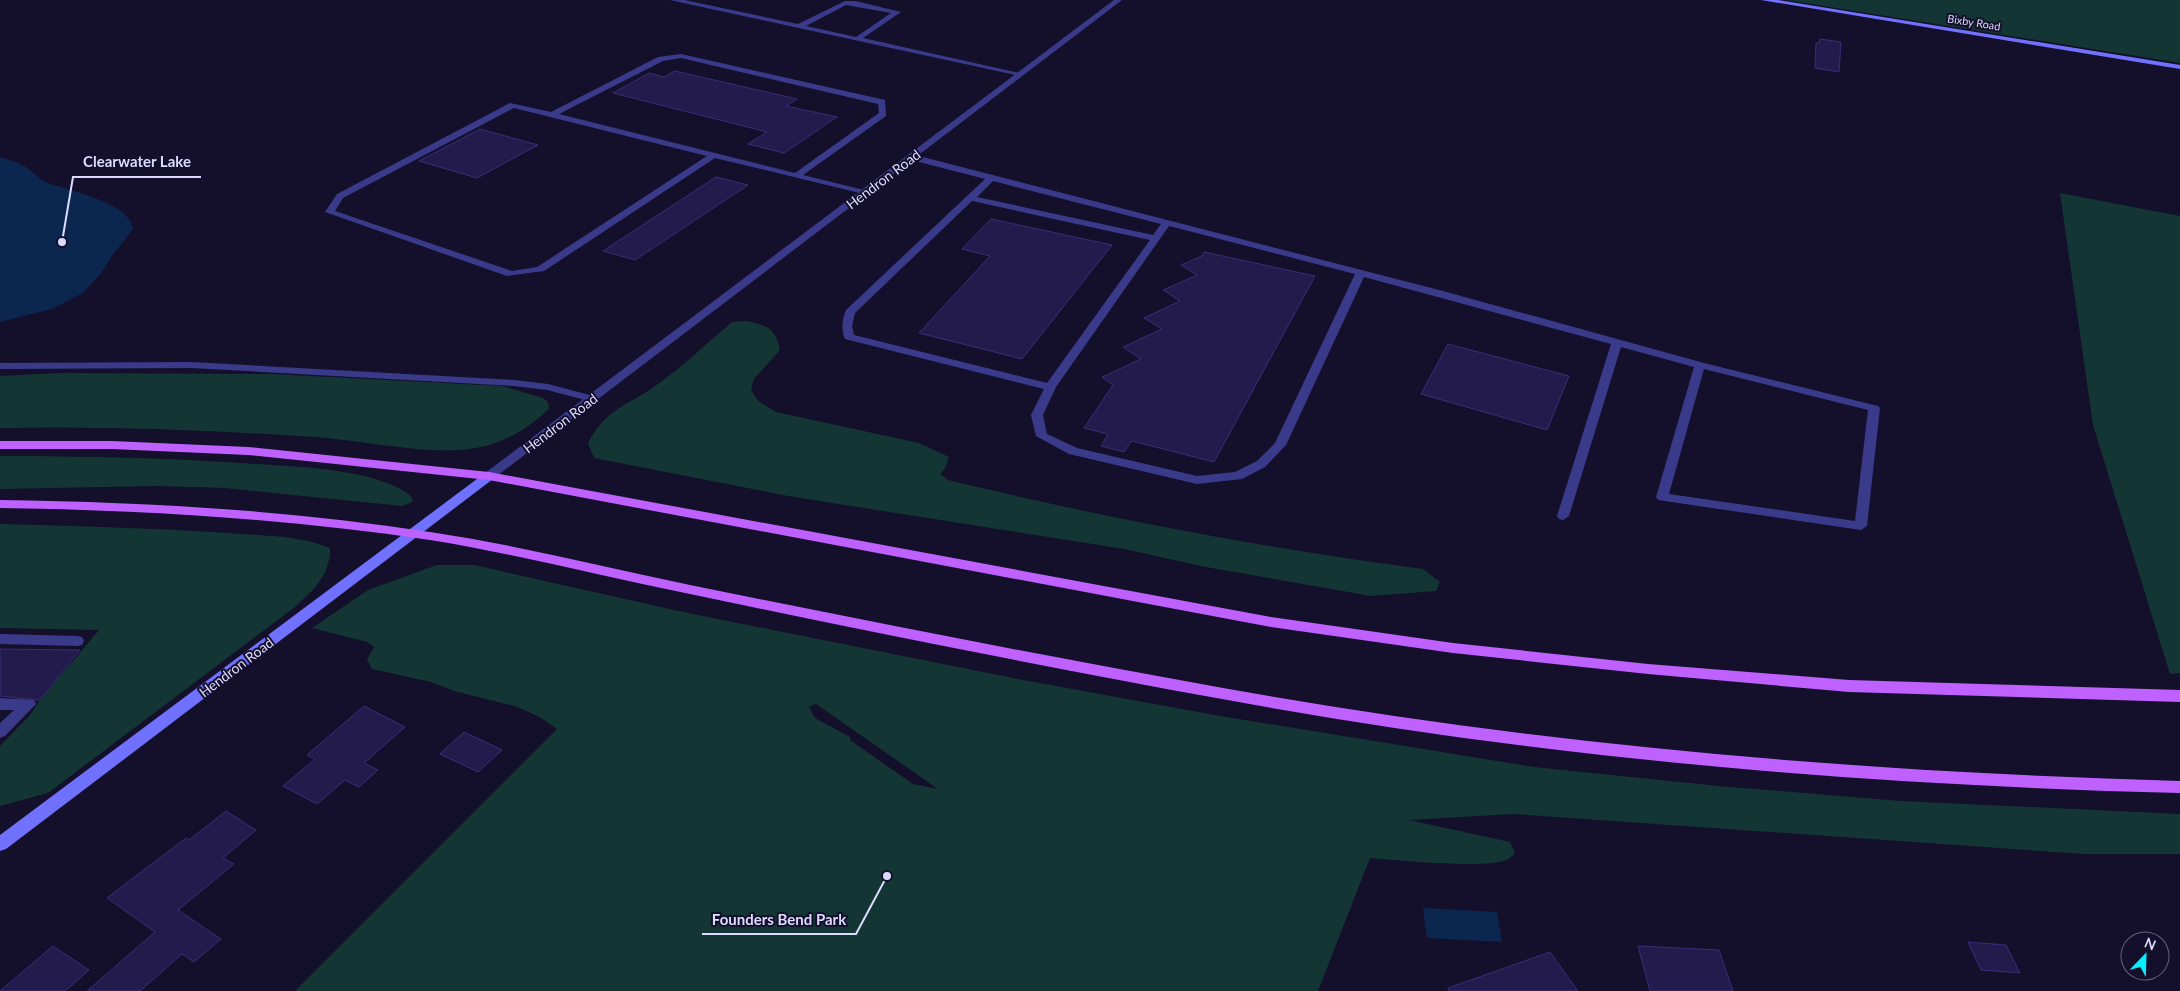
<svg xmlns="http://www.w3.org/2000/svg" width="2180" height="991" font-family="Lato,sans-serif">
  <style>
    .green { fill: #133533; fill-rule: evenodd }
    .water { fill: #0b264f }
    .building { fill: #241b4d; stroke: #3a2d79 }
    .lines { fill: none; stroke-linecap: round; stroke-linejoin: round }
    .lane { fill: #3a3a8b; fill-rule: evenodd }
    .street { fill: #3a3a8b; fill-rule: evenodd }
    .secondary { fill: #7171ff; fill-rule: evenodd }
    .primary { fill: #bf61ff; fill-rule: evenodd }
    .labels { text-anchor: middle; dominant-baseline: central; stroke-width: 4; stroke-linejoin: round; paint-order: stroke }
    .far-street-label { font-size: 11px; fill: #dddaff; stroke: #14102b }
    .street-label { font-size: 14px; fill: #dddaff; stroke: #14102b }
    .leader { fill: none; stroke: #dddaff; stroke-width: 2 }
    .callout-dot { fill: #dddaff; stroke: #14102b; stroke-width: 2 }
    .callout-label { font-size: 15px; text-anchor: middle; font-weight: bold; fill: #dddaff; stroke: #14102b; stroke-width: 4; stroke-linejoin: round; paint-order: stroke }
  </style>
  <rect width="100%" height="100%" fill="#14102b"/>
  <g class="green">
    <polygon points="1786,0 2180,0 2180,63"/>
    <polygon points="2060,193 2180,216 2180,673 2170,674 2093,425"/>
    <path d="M 745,321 C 766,325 775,327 780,350 L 754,379 L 751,390 L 758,401 L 776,412 L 919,443 L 949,457 L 945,468 L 940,474 L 948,480 C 1104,518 1264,548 1423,569 L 1440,582 L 1436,591 L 1371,596 L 1206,567 L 1124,549 L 788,496 L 594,458 L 588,443 C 605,411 623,407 651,389 C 679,370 706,344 732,322 Z"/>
    <path d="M 59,373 L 272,374 L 502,386 L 543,398 L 548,402 L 549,409 C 526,430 502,445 470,449 C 425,455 361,440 315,437 C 210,430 105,426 0,428 L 0,376 Z"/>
    <path d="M 0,456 C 86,456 172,458 257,464 C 300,467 377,469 411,496 L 413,502 L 402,506 L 225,488 L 159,486 L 0,489 Z"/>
    <path d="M 0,524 C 76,526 152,528 228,533 C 262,536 298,535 330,548 L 330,557 L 325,573 L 315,588 L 295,607 L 48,793 L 0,806 L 0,746 L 30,715 L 40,700 L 99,630 L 0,628 Z"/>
    <path d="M 437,565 L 474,565 L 683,612 L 1018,679 L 1220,716 L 1534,767 L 1719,786 L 1901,801 L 2180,814 L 2180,854 L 2083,854 L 1514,814 L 1409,820 L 1510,842 L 1515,853 C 1512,856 1509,859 1506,860 C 1486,869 1395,860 1370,858 L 1318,991 L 295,991 L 557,729 L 541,718 L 518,707 L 454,691 L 431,682 L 372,669 L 367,659 L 374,647 L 367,642 L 312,628 L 368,590 ZM 816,704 L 938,789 L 913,784 L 850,740 L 850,737 L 815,718 L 809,707 Z"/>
  </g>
  <g class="water">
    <path d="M 0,157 C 7,160 16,161 22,165 C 31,169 38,179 48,183 C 68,190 131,203 133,229 L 112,256 L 102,272 L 83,293 L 52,309 L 0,322 Z"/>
    <polygon points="1423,908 1497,912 1502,942 1427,938"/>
  </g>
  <g class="building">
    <polygon points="1820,39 1841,42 1839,72 1815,68 1816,43 1819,43"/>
    <polygon points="675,71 797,99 786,106 837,117 784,153 748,144 767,132 613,93 649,73 664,77"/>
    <polygon points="480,129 538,145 477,178 419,161"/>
    <polygon points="716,177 748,185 635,260 603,251"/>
    <polygon points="991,219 1112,245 1022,359 919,333 990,256 962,249"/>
    <polygon points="1204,252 1315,276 1214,462 1132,441 1124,452 1101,446 1108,434 1084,428 1113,385 1102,377 1141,359 1123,347 1162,329 1144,318 1180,301 1163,290 1197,275 1181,265 1202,256"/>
    <polygon points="1448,344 1569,376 1547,430 1421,394"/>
    <polygon points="0,649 80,650 40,700 36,700 0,696"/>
    <polygon points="364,706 405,727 364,763 378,770 359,787 345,780 317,804 283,786 315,759 307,755"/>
    <polygon points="464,732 502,750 478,772 440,754"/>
    <polygon points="226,811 256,830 223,858 234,864 178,910 221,939 194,962 182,954 140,991 87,991 155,932 107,898 186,838 189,840"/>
    <polygon points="1968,942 2006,945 2020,973 1981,970"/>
    <polygon points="53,946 89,970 65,991 0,991"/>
    <polygon points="1638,946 1719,950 1733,991 1650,991"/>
    <polygon points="1550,952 1578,991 1449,991 1448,988"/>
  </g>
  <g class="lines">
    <g class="lane">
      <path d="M 670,0 L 684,0 L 798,24 L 845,1 L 855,1 L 901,12 L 863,38 L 1024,74 L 1020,76 ZM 846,5 L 891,13 L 856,37 L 806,26 Z"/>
      <path d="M 681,54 L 885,100 L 886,116 L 803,175 L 868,191 L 868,195 L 715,158 L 544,271 L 507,276 L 325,212 L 337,194 L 510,103 L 551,112 L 658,57 ZM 681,58 L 878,104 L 879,113 L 795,173 L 559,114 L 663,61 ZM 514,108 L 707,156 L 537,267 L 512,271 L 335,211 L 343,198 Z"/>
      <path d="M 911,154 L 1443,291 L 1704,363 L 1878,406 L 1880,408 L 1867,526 L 1861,530 L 1658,500 L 1656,497 L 1694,367 L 1621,347 L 1569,516 L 1563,520 L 1559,519 L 1557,516 L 1611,344 L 1364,277 L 1286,445 L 1265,467 L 1242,479 L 1197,484 L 1069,454 L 1036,436 L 1031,415 L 1044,389 L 845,339 C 841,330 842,319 846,310 L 985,179 L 908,159 L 908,155 ZM 993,181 L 1161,224 L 1153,235 L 977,197 ZM 972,201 L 1150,240 L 1047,383 L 854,335 L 852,326 L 855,313 ZM 1169,226 L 1355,274 L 1275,443 L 1257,461 L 1235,472 L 1197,476 L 1077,448 L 1047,434 L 1043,415 L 1056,387 ZM 1704,369 L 1868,410 L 1855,521 L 1669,494 Z"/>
      <polygon points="191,362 514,380 548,384 597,397 599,399 593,402 547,390 514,386 191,368 0,369 0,363"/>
      <polygon points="0,634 77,636 82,637 84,641 82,645 77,646 0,644"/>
      <polygon points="0,698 34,700 36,704 5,736 0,738 0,723 14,710 0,710"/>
    </g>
    <polygon class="street" points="1114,0 1122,0 493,479 485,479 483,476 485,473"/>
    <g class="secondary">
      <polygon points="1761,0 1778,0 2180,65 2180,69"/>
      <polygon points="489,472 493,473 495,476 493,479 6,849 0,851 0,835 485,473"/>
    </g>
    <g class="primary">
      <polygon points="0,441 112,441 248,447 489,472 1271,617 1453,643 1648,664 1849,680 2180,690 2180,702 1849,692 1648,674 1453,653 1271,627 489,480 248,455 112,449 0,449"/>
      <path d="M 0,500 C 144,502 288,510 430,532 C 517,545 604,567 690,585 C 867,621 1045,656 1223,688 C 1539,745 1859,772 2180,781 L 2180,793 C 1859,785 1539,758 1222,699 C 1045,667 867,631 690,594 C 604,577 517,554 430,540 C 288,519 144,510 0,508 Z"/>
    </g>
  </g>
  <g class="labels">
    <g class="far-street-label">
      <text transform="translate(1974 22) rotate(9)">Bixby Road</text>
    </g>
    <g class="street-label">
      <text transform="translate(883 179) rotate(-37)">Hendron Road</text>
      <text transform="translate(560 423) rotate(-37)">Hendron Road</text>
      <text transform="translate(236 667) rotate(-37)">Hendron Road</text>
    </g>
  </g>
  <path class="leader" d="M62 242L73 177H201M887 876L856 934H702"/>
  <g class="callout-dot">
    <circle cx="62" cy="242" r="5"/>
    <circle cx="887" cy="876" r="5"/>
  </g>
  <g class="callout-label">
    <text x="137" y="167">Clearwater Lake</text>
    <text x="779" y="925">Founders Bend Park</text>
  </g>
  <g transform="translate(2145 956) rotate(23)"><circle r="24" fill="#14102b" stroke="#646180"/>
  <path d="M0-4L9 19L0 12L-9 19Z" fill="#06edff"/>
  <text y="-8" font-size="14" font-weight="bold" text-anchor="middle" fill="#dddaff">N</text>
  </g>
</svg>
